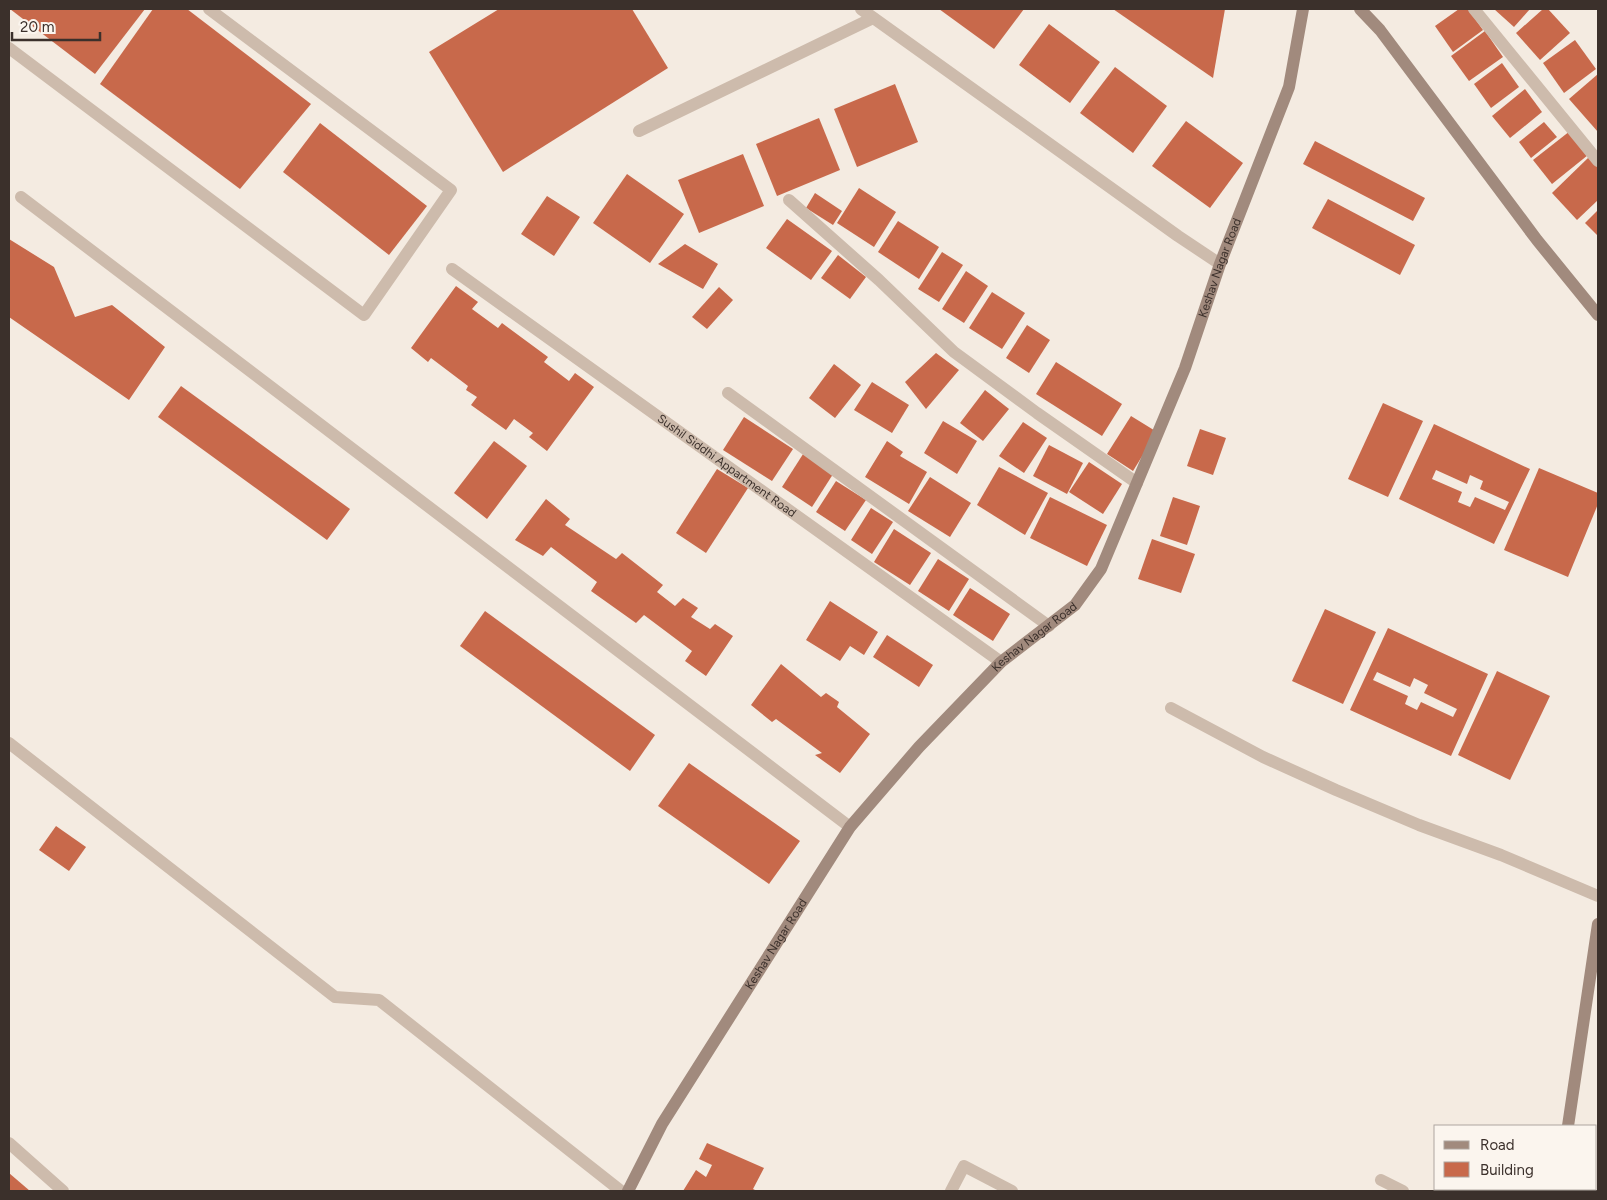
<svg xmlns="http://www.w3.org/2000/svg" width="1607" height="1200" font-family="Figtree,sans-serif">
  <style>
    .building { fill: #c8694b; fill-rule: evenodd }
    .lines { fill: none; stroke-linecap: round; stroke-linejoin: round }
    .lane { stroke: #cdbbac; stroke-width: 12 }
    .street { stroke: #cdbbac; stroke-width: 12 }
    .secondary { stroke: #a18a7d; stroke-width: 12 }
    .labels { text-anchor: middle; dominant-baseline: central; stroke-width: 5; stroke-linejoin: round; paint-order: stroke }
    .street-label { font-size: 12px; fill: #3b302b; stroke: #fbf5ee }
  </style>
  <rect width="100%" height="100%" fill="#f4ebe1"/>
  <g class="building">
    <polygon points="10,9 145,9 95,74"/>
    <polygon points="153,9 187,9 311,104 240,189 100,84"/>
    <polygon points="499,9 632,9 668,68 503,172 429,52"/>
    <polygon points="939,9 1024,9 994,49"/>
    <polygon points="1113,9 1225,9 1213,78"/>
    <polygon points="1459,9 1468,9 1483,30 1453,52 1435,26"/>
    <polygon points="1494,9 1530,9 1514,27"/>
    <polygon points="1543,9 1548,9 1570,33 1540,60 1516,33"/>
    <polygon points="1049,24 1100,62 1070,103 1019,65"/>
    <polygon points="1485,31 1503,57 1469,81 1451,56"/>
    <polygon points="1575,40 1596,69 1564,93 1543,63"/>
    <polygon points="1502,63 1519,87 1491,108 1474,84"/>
    <polygon points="1115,67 1167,106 1133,153 1080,113"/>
    <polygon points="1598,74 1598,132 1569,99"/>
    <polygon points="895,84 918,142 857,167 834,109"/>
    <polygon points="1525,89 1542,112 1510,138 1492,116"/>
    <polygon points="819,118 840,170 777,196 756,144"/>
    <polygon points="1186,121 1243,163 1210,208 1152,166"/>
    <polygon points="1544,122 1557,137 1531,158 1519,142"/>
    <polygon points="320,123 427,206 389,255 283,172"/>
    <polygon points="1570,131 1588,155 1552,184 1533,160"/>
    <polygon points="1315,141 1425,198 1413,221 1303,164"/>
    <polygon points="743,154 764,206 699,233 678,180"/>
    <polygon points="1589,157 1598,168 1598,200 1577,220 1552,193"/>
    <polygon points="627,174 684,214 650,263 593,223"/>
    <polygon points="859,188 896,212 874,247 837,223"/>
    <polygon points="815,193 842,211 833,225 806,208"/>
    <polygon points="547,196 580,217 554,256 521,234"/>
    <polygon points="1328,199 1415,245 1400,275 1312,228"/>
    <polygon points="1598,210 1598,236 1585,223"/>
    <polygon points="787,219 832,251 811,280 766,248"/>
    <polygon points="898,221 939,247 919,279 878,252"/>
    <polygon points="9,239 54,267 75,317 112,305 165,347 129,400 9,317"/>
    <polygon points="685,244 718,264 703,289 658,264"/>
    <polygon points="942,252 963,265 939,302 918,289"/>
    <polygon points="838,255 866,277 850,299 821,278"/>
    <polygon points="966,271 988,286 964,323 942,309"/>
    <polygon points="456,286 478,302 472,309 498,328 502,323 548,357 544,362 569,381 575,373 594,387 547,451 529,437 533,433 514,419 506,430 471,405 477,397 466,390 468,386 431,358 428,362 411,348"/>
    <polygon points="719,287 733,300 707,329 692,317"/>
    <polygon points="992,292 1025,313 1002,349 969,328"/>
    <polygon points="1027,325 1050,340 1029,373 1006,358"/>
    <polygon points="936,353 959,370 926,409 905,382"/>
    <polygon points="1056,362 1122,404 1102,436 1036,394"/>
    <polygon points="834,364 861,385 835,418 809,398"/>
    <polygon points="872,382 909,405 892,433 854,410"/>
    <polygon points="181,386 350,509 327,540 158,417"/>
    <polygon points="985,390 1009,409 983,441 960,423"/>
    <polygon points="1383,403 1423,421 1388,497 1348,479"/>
    <polygon points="1131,416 1157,432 1133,471 1107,454"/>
    <polygon points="744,417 793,449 772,481 723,450"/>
    <polygon points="943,421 977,441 957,474 924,453"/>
    <polygon points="1023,422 1047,438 1024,473 999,456"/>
    <path d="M 1434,424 L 1530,469 L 1494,544 L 1399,499 ZM 1436,470 L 1467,484 L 1470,475 L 1483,481 L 1480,489 L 1509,502 L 1505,510 L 1475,497 L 1470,507 L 1458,502 L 1462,492 L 1432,479 Z"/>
    <polygon points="1200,429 1226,438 1213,475 1187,466"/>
    <polygon points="494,441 527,466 487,519 454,493"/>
    <polygon points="887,441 903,452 900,456 927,472 909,504 865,477"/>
    <polygon points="1049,445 1083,463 1067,494 1033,476"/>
    <polygon points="805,451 835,471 812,507 782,487"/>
    <polygon points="1089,462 1122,484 1103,514 1069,492"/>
    <polygon points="999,467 1048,493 1025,535 977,505"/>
    <polygon points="1539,468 1598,493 1598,504 1568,577 1504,550"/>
    <polygon points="717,469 748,488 706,553 676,533"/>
    <polygon points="930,477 971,503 950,537 908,511"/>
    <polygon points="836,481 866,500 845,531 816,512"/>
    <polygon points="1050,497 1107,525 1087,566 1030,538"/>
    <polygon points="1173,497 1200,506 1187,545 1160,536"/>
    <polygon points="546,499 570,519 565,525 616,559 622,553 663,585 657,592 675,606 683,598 698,608 691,617 710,629 715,624 733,636 706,676 685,661 692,651 644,615 636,623 591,591 597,582 551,547 543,556 515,540"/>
    <polygon points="871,508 893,522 872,554 851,540"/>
    <polygon points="894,529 931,553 910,585 874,562"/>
    <polygon points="1152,539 1195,554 1181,593 1138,579"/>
    <polygon points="938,559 969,579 949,611 918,591"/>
    <polygon points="970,588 1010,614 993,641 953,615"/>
    <polygon points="830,601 878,632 864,655 850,646 840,661 806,640"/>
    <polygon points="1325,609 1376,632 1343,704 1292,681"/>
    <polygon points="485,611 655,735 630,771 460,646"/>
    <path d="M 1388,628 L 1488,674 L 1451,756 L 1350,710 ZM 1377,672 L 1410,687 L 1414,678 L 1428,685 L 1424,693 L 1457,709 L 1453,717 L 1421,702 L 1417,710 L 1405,704 L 1408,696 L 1373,680 Z"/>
    <polygon points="887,635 933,665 919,687 873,657"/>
    <polygon points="781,664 821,697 826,693 839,702 837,707 870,734 840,773 815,755 822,753 776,719 772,722 751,705"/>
    <polygon points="1497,671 1550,696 1510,780 1458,755"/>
    <polygon points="689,763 800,841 769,884 658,806"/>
    <polygon points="56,826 86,847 69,871 39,850"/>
    <polygon points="707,1143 764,1168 753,1189 757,1191 683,1191 696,1170 706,1177 712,1165 699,1159"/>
    <polygon points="9,1173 30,1191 9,1191"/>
  </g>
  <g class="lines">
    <g class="lane">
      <polyline points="9,48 364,315 451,190 209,9"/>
      <polyline points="1171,708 1263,757 1336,790 1419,825 1501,855 1598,896"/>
      <polyline points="9,743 335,997 379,1000 621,1191"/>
      <polyline points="1381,1180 1403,1191"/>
    </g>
    <g class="street">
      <polyline points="861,9 1178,236 1220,264"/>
      <polyline points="1474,9 1598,161"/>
      <polyline points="639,131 873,18"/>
      <polyline points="21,197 850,827"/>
      <polyline points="789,200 879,280 954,352 1037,413 1137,483"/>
      <path id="s1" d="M 452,269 L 1001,662"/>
      <polyline points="728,393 1049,626"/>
      <polyline points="9,1143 63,1191"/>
      <polyline points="951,1191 964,1166 1012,1191"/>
    </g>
    <g class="secondary">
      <polyline points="1360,9 1380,30 1537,240 1598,315"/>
      <polyline points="1568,1126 1598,924"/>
      <path id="s2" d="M 628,1191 L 662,1124 L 850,827 L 919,747 L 1001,662 L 1075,605 L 1101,569 L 1185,368 L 1220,264 L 1289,87 L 1303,9"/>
      <polyline points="1559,1191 1559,1189"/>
    </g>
  </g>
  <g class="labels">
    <g class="street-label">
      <text stroke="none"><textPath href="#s2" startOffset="1112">Keshav Nagar Road</textPath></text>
      <text stroke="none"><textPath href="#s1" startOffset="338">Sushil Siddhi Appartment Road</textPath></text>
      <text stroke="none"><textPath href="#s2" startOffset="692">Keshav Nagar Road</textPath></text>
      <text stroke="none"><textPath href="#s2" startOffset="288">Keshav Nagar Road</textPath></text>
    </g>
  </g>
  <rect width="1607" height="1200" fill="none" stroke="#3b302b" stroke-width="20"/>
  <rect x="1434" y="1125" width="162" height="65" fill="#fbf5ee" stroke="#aea6a0"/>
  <rect x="1444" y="1141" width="25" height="8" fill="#a18a7d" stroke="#aea6a0"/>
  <text x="1480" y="1150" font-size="15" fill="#3b302b">Road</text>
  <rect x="1444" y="1162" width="25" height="15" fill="#c8694b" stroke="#aea6a0"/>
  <text x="1480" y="1175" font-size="15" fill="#3b302b">Building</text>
  <path d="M12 32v8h88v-8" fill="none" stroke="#3b302b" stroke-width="2.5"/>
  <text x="20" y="32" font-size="15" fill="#3b302b" stroke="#fbf5ee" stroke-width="4" paint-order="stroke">20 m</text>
</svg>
